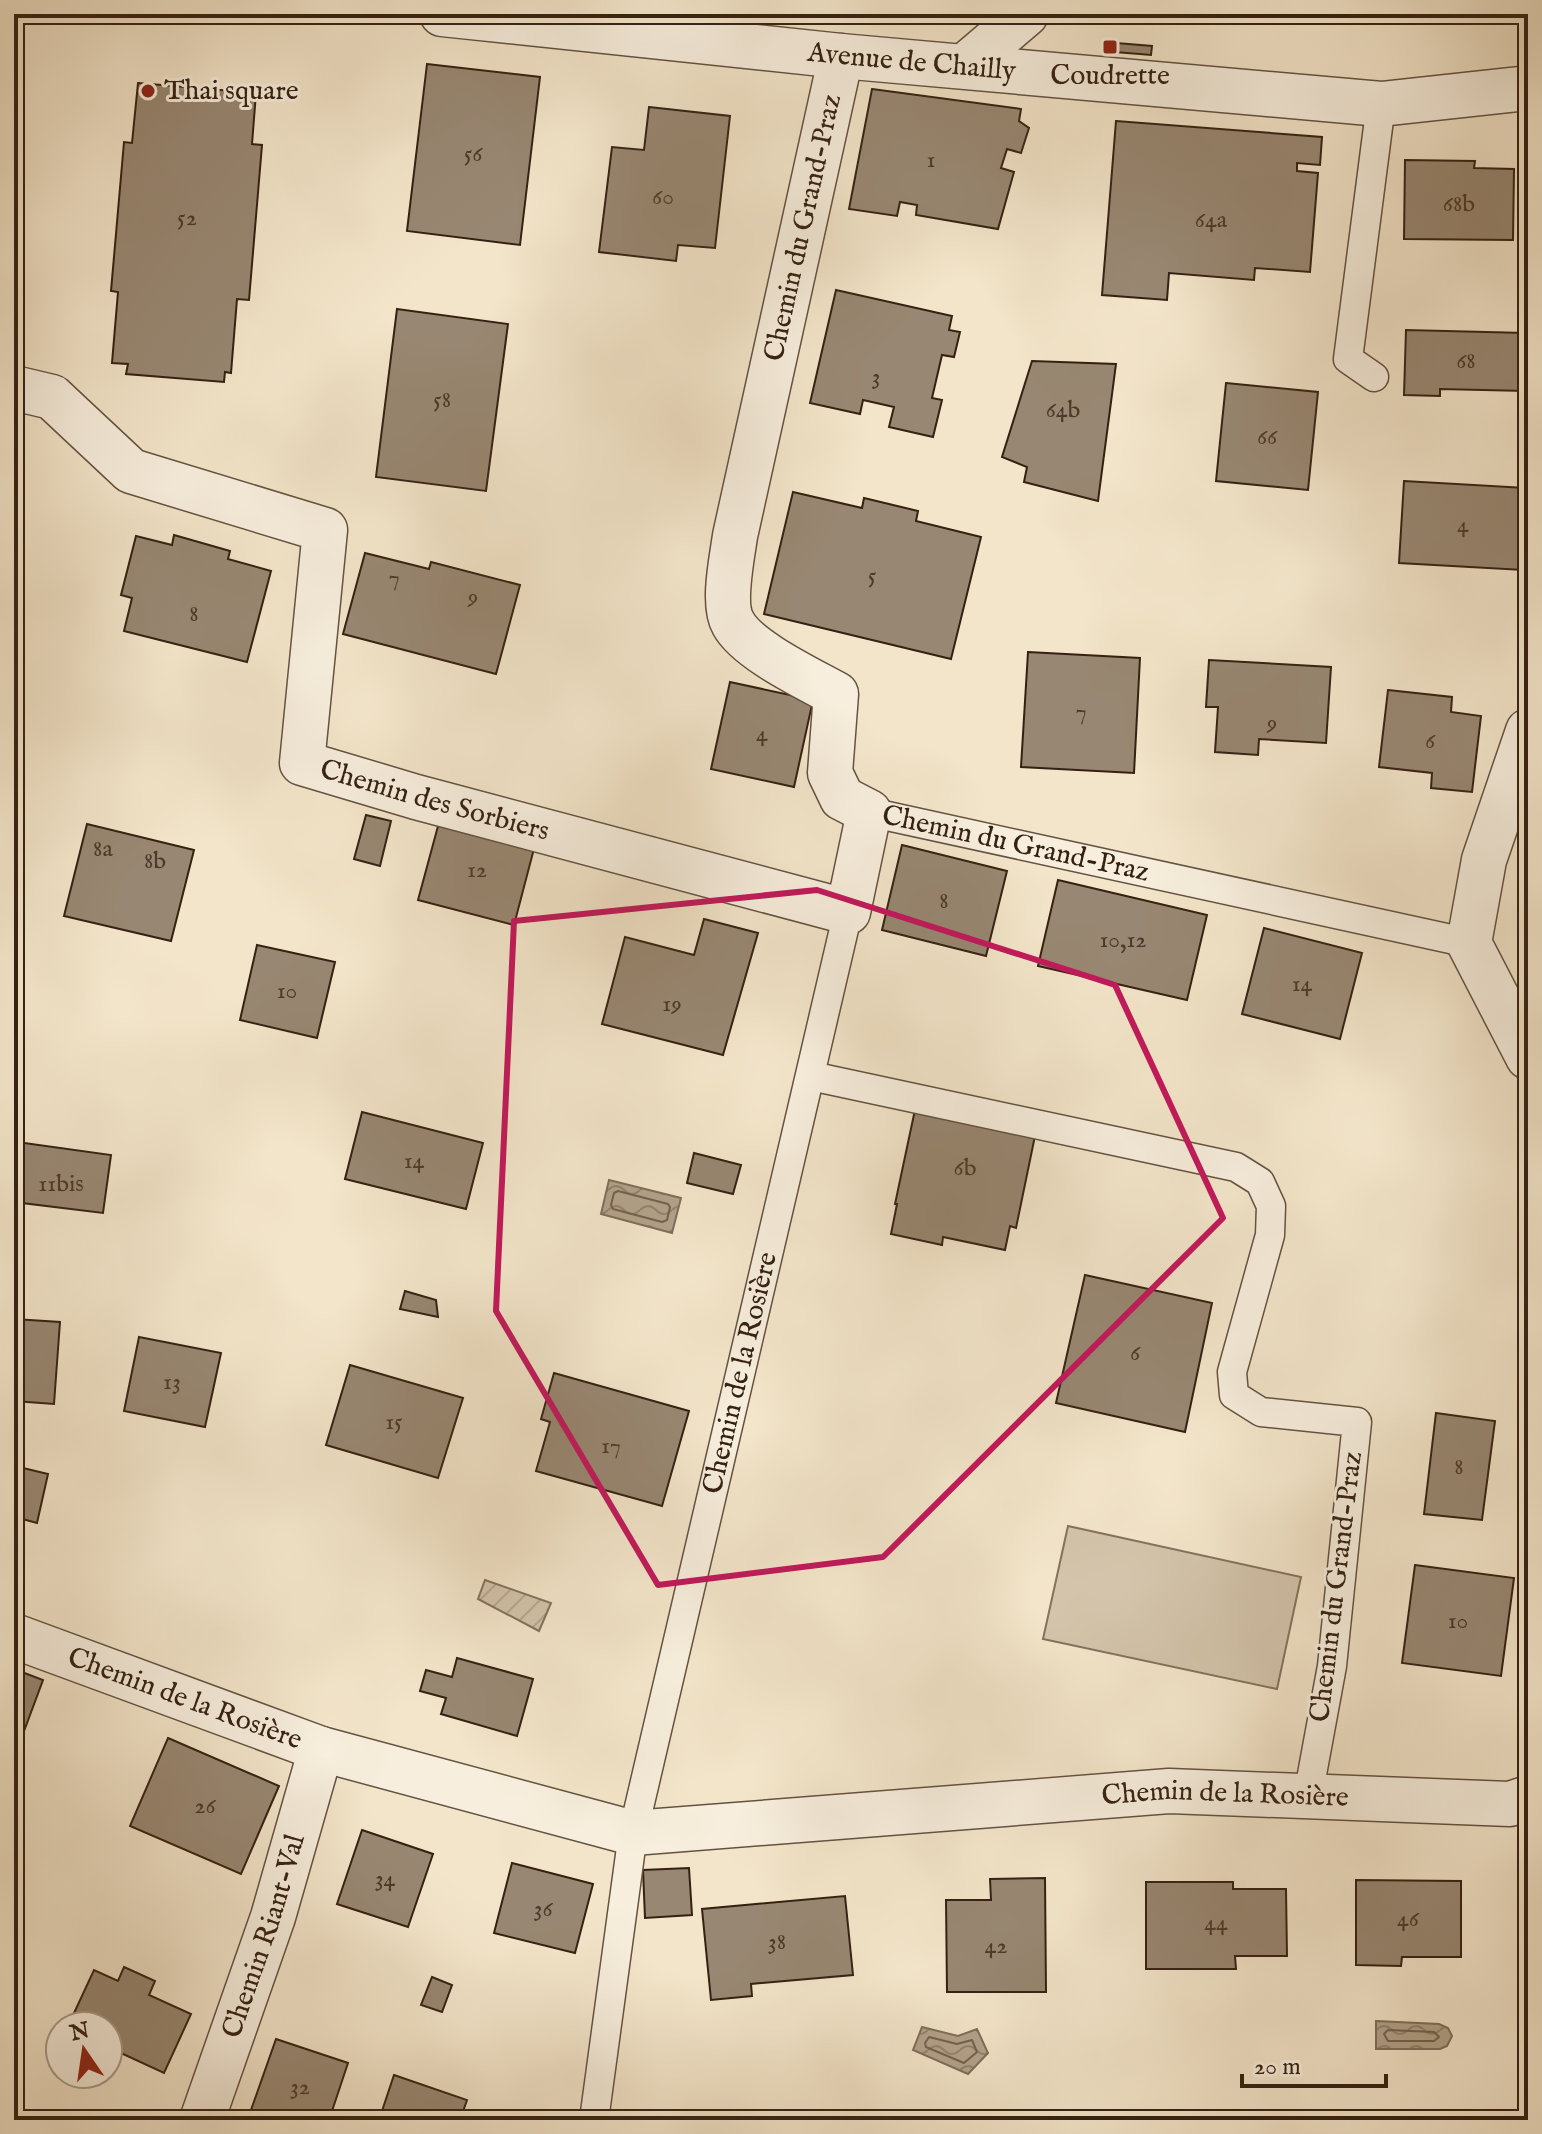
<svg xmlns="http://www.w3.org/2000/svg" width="1542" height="2134" font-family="'IM FELL English',serif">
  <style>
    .garden { fill: url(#garden-furrows); stroke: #84725e; stroke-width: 2 }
    .pitch { fill: #d3c4ab; stroke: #84725e; stroke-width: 2 }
    .water { fill: url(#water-waves); stroke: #806e5b; stroke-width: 2 }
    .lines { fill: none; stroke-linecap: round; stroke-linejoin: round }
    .shore { stroke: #74624e; stroke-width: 2 }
    .building { fill: #988772; stroke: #352112; stroke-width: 2 }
    .service-casing { stroke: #645240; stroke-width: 31 }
    .minor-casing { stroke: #645240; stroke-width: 47 }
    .tertiary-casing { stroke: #645240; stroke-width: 47 }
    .service { stroke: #f7eedd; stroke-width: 28 }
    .minor { stroke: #f7eedd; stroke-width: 44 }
    .tertiary { stroke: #f7eedd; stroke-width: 44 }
    .marked { fill: none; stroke: #c2185b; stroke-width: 6; stroke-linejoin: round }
    .poi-dot { fill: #8f2418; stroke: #f7eedd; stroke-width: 3 }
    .labels { text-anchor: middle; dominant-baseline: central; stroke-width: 6; stroke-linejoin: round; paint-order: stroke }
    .number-label { font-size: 24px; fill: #4e3a2a }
    .street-label { font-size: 28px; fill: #352112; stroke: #f7eedd }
    .poi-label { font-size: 28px; fill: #352112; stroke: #f7eedd }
  </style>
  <defs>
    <pattern id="garden-furrows" width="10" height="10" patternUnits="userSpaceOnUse" patternTransform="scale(2)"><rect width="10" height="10" fill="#d3c4ab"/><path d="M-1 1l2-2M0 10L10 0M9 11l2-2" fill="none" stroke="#b6a892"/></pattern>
    <pattern id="water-waves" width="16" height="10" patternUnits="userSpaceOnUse" patternTransform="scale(2)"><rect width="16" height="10" fill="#b2a28b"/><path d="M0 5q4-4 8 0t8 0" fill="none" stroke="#928470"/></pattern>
  </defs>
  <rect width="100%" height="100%" fill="#f3e5ca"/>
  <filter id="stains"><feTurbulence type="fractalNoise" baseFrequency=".0025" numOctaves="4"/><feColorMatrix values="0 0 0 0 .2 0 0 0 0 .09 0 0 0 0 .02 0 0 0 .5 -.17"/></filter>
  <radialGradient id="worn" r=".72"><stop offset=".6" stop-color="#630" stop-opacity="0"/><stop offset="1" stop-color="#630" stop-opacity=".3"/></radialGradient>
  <polygon class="garden" points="485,1580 551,1603 539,1631 478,1599"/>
  <polygon class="pitch" points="1068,1526 1301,1577 1277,1689 1043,1639"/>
  <g class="water">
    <polygon points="609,1180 681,1198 672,1233 601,1214"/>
    <polygon points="1376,2021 1439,2024 1448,2028 1452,2036 1447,2046 1440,2049 1376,2049"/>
    <polygon points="922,2027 958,2036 977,2029 988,2053 968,2074 913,2050"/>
  </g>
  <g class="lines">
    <g class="shore">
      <polygon points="618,1191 668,1204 670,1207 667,1220 662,1222 613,1209 611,1205 614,1193"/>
      <polygon points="1388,2030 1434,2032 1439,2037 1434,2041 1388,2041 1384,2034"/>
      <polygon points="929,2037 957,2044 972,2040 977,2052 964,2063 926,2047 925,2043"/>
    </g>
  </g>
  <g class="building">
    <polygon points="1104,42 1152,46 1151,55 1103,51"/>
    <polygon points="427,64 540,77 520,245 407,231"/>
    <polygon points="138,83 256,93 252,144 262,145 249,300 237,299 231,373 225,372 224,382 126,374 128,364 112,363 118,292 111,291 124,142 132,143"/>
    <polygon points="872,89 1021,109 1019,121 1029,128 1021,153 1007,149 1001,168 1014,172 998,229 916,215 917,205 900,202 897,216 849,209"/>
    <polygon points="649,107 730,116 715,248 678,245 676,261 599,252 612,147 644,150"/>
    <polygon points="1116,121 1322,137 1320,165 1297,163 1297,171 1318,173 1310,272 1255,268 1254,280 1169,273 1167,300 1102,295"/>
    <polygon points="1405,160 1475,161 1474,168 1514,169 1513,240 1404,239"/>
    <polygon points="836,290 952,316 949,330 960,332 954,357 942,355 932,398 942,400 933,437 889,427 894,407 863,400 860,414 810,403"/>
    <polygon points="397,309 508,324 486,491 376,477"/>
    <polygon points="1406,330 1528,333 1528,391 1440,389 1440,396 1404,395"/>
    <polygon points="1032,361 1116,364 1098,501 1024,482 1027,467 1002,457"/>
    <polygon points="1226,383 1318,392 1308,490 1216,481"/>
    <polygon points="1404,481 1527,488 1523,570 1399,563"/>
    <polygon points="793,492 862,508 864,498 918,511 916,521 981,537 951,659 764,614"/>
    <polygon points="174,535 230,551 228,559 271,571 247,662 124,631 132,598 121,595 136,536 172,545"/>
    <polygon points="365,553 429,569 431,562 520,585 496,674 343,634"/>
    <polygon points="1028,652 1140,658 1134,773 1021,767"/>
    <polygon points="1209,660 1331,667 1326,743 1259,739 1258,755 1215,752 1218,707 1206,707"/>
    <polygon points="730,682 813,700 794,787 711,769"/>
    <polygon points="1388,690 1452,697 1451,712 1481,716 1472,792 1431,788 1432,773 1379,767"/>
    <polygon points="366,815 391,821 380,866 354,859"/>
    <polygon points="441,815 536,841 514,925 418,900"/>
    <polygon points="87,824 194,850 171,941 64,916"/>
    <polygon points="902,845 1007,871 986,956 882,930"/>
    <polygon points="1058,880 1207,915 1187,1000 1038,966"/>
    <polygon points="704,919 758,933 723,1055 602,1024 625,937 694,955"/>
    <polygon points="1264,928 1362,953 1340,1039 1242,1014"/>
    <polygon points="257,945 335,962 317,1038 240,1020"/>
    <polygon points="916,1105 1036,1131 1016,1228 1010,1226 1005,1250 943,1237 942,1245 891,1234 897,1204 895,1204"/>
    <polygon points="362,1112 483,1143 466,1209 345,1179"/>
    <polygon points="17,1142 111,1155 103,1213 14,1202"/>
    <polygon points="694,1153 741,1165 733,1194 687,1183"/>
    <polygon points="1085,1275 1212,1303 1185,1432 1056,1403"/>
    <polygon points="405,1291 436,1300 438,1317 400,1309"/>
    <polygon points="14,1319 60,1322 54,1404 14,1401"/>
    <polygon points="139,1337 221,1353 205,1427 124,1411"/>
    <polygon points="350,1365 463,1398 438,1478 326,1445"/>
    <polygon points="554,1373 689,1411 662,1506 536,1471 550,1422 541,1419"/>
    <polygon points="1436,1413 1495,1421 1482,1520 1424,1514"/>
    <polygon points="23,1468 48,1474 37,1523 15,1517"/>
    <polygon points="1415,1565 1514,1578 1501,1676 1402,1663"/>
    <polygon points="457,1658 533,1679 517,1736 441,1714 446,1698 420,1691 426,1670 452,1677"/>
    <polygon points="14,1669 43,1680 14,1758"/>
    <polygon points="168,1738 279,1786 241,1874 130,1826"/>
    <polygon points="362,1830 433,1854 408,1927 337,1904"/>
    <polygon points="512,1863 593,1884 575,1953 494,1933"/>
    <polygon points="689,1868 692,1915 645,1918 643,1870"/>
    <polygon points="1045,1878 1046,1992 947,1992 946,1900 991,1900 990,1879"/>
    <polygon points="1356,1880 1461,1881 1461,1957 1402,1957 1401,1966 1356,1965"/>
    <polygon points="1146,1882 1233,1882 1233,1889 1286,1889 1287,1956 1235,1956 1236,1969 1146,1969"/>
    <polygon points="845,1896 853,1975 751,1984 752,1996 711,2000 702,1909"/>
    <polygon points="124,1967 155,1981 149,1995 191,2014 164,2073 108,2047 108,2026 68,2026 94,1970 118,1981"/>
    <polygon points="432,1977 452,1985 442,2012 421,2005"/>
    <polygon points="276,2039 348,2063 329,2120 279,2120 251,2110"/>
    <polygon points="394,2075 467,2100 460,2120 379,2120"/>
  </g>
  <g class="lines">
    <defs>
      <g id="service">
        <polyline points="1374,377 1348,359 1381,104"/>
        <path id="s1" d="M 869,812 L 1469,943"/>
        <polyline points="811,1076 1236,1167 1260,1182 1271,1206 1270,1235 1232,1372 1234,1395 1261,1412 1357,1422 1332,1666 1308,1796"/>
        <path id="s2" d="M 594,2120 L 633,1833 L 848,912"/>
      </g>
      <g id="minor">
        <polyline points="965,66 1026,14"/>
        <path id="s3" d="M 14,388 L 52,397 L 131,471 L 325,530 L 302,763 L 416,797 L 848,912 L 869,812 L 842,798 L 830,773 L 836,694 C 809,679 747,650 733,623 C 722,604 732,558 735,536 L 841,56"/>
        <polyline points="1528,731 1484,860 1469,943 1528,1057"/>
        <path id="s4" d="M 14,1636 L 321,1749 L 633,1833 L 1169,1791 L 1510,1804 L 1528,1798"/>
        <path id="s5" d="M 202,2120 L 273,1917 L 321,1749"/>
      </g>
      <g id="tertiary">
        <path id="s6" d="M 442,14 L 841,56 L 1381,104 L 1528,88"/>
      </g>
    </defs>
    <use href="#service" class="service-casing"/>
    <use href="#minor" class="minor-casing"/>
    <use href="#tertiary" class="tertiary-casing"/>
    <use href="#service" class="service"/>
    <use href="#minor" class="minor"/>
    <use href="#tertiary" class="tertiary"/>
  </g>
  <path class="marked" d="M 817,890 L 1115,985 L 1223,1218 L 883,1557 L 658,1585 L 496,1311 L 514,921 Z"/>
  <g class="poi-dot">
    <rect x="1102" y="39" width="16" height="16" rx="4"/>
    <circle cx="148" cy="91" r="8"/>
  </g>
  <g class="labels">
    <g class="number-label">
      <text x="473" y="154">56</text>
      <text x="931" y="160">1</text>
      <text x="663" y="197">60</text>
      <text x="1459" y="204">68b</text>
      <text x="187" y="218">52</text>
      <text x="1211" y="220">64a</text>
      <text x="1466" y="361">68</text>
      <text x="876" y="377">3</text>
      <text x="442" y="400">58</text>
      <text x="1063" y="410">64b</text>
      <text x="1267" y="437">66</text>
      <text x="1463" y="525">4</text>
      <text x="872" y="576">5</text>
      <text x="394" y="578">7</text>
      <text x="473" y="597">9</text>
      <text x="194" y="614">8</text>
      <text x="1081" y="712">7</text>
      <text x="1272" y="723">9</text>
      <text x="762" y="734">4</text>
      <text x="1430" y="741">6</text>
      <text x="103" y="849">8a</text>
      <text x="155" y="861">8b</text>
      <text x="477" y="870">12</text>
      <text x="944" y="901">8</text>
      <text x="1123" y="940">10,12</text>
      <text x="1302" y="984">14</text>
      <text x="287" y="991">10</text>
      <text x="672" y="1004">19</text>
      <text x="414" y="1161">14</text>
      <text x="965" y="1168">6b</text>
      <text x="61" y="1184">11bis</text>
      <text x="1135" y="1353">6</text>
      <text x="172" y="1382">13</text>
      <text x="394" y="1422">15</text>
      <text x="611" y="1446">17</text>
      <text x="1459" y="1467">8</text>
      <text x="1458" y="1621">10</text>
      <text x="205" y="1806">26</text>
      <text x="385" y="1879">34</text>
      <text x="543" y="1909">36</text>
      <text x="1408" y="1919">46</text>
      <text x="1216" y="1923">44</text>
      <text x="777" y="1942">38</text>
      <text x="996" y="1946">42</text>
      <text x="300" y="2087">32</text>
    </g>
    <g class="street-label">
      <text stroke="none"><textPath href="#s6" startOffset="472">Avenue de Chailly</textPath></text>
      <text stroke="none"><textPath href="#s3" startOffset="1920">Chemin du Grand-Praz</textPath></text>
      <text stroke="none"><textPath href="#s3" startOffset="722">Chemin des Sorbiers</textPath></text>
      <text stroke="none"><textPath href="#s1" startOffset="150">Chemin du Grand-Praz</textPath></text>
      <text stroke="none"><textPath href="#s2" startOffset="762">Chemin de la Rosière</textPath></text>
      <text transform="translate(1337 1587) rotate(-83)">Chemin du Grand-Praz</text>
      <text stroke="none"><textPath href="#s4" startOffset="182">Chemin de la Rosière</textPath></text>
      <text stroke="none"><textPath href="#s4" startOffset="1244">Chemin de la Rosière</textPath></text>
      <text stroke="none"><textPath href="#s5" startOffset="194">Chemin Riant-Val</textPath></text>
    </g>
    <g class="poi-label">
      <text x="1110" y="76">Coudrette</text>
      <text x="164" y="91" text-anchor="start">Thai square</text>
    </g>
  </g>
  <rect width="1542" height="2134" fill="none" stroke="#f3e5ca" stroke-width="48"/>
  <rect x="16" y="16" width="1510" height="2102" fill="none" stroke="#352112" stroke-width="4"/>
  <rect x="24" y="24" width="1494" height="2086" fill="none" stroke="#352112" stroke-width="2"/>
  <g transform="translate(84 2050) rotate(347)"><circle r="38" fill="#f7eedd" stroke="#a99c8c" stroke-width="2"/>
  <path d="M0-6L14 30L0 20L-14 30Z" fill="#8f2418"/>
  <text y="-12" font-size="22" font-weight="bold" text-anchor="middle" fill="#352112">N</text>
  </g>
  <path d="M1242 2074v12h144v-12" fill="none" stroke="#352112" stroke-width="4"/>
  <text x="1254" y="2074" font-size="24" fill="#352112" stroke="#f7eedd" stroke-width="6" paint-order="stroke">20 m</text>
  <rect width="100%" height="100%" filter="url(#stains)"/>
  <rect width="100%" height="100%" fill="url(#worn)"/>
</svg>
